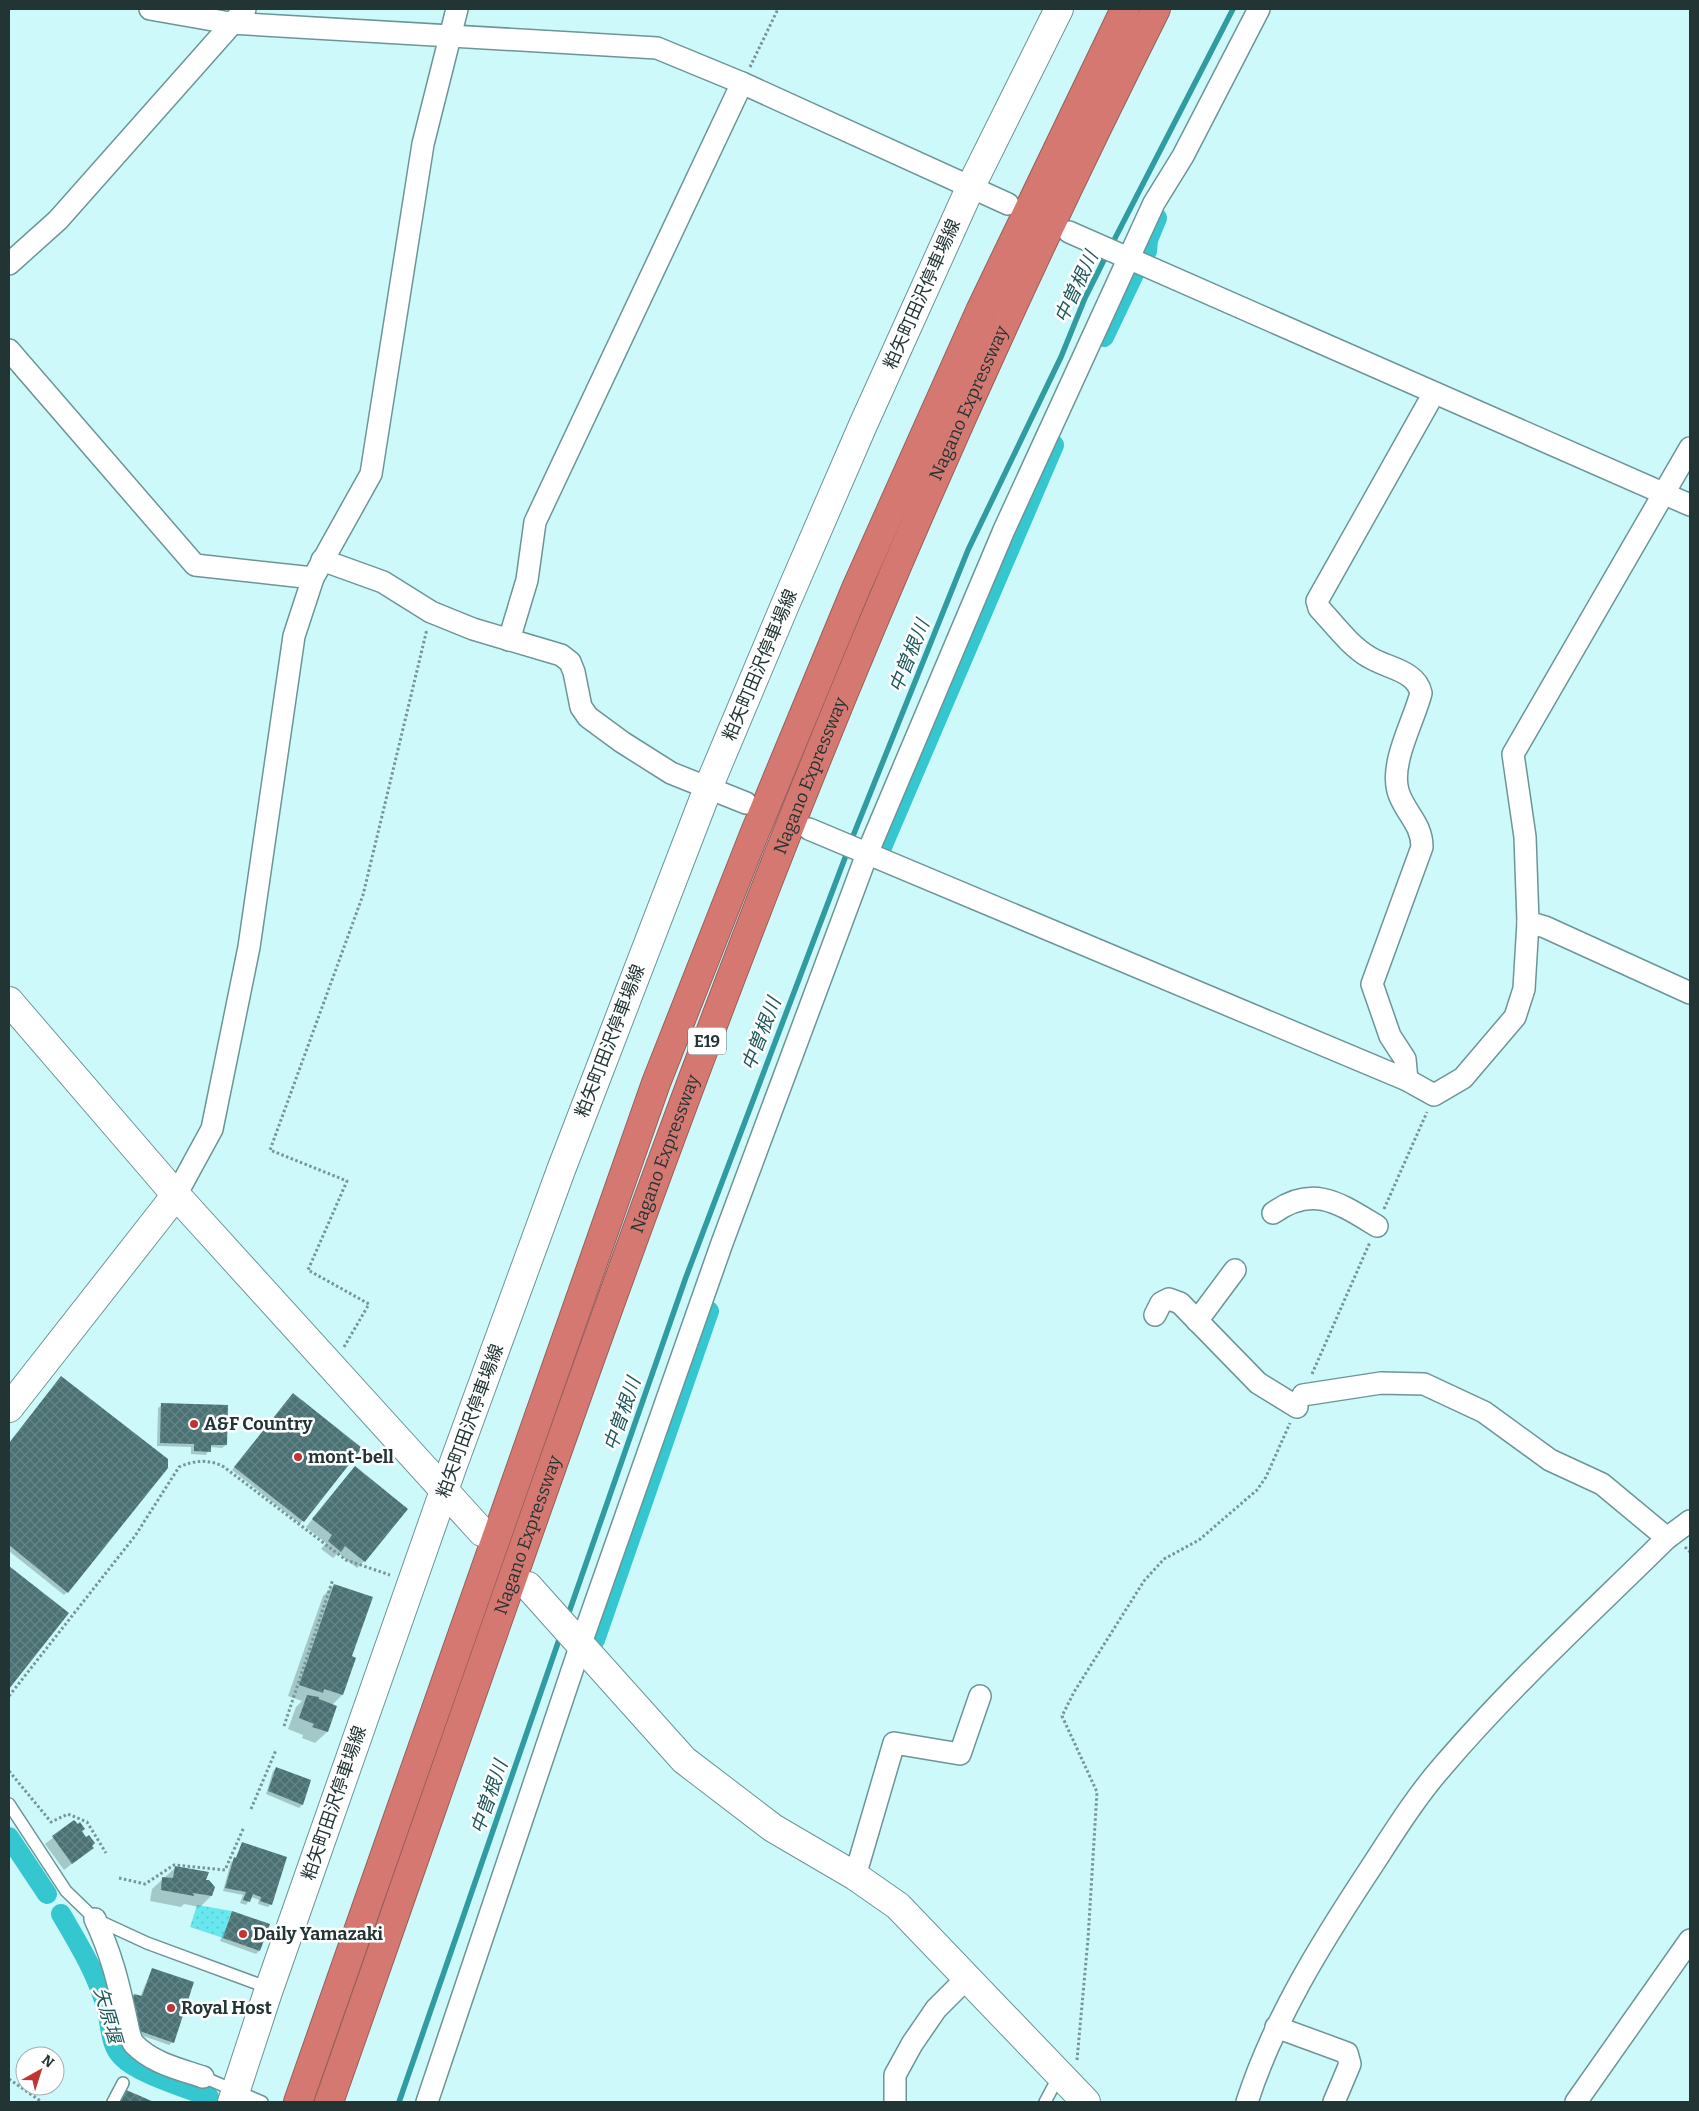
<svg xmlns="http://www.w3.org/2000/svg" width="1699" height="2111" font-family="Bitter,'Noto Sans JP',serif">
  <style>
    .grass { fill: url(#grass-dots) }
    .shadow { fill: #0003 }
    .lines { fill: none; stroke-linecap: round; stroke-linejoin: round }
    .stream { stroke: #309ba1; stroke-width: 5.5 }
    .canal { stroke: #35c7cf; stroke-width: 20 }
    .building { fill: url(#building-cross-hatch) }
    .lane-casing { stroke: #6c9597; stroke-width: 14 }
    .street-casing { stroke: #6c9597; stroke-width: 24 }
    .secondary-casing { stroke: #6c9597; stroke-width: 30 }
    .highway-casing { stroke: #97605c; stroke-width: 30 }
    .path { stroke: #779596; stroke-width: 3; stroke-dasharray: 2.5 2.5; stroke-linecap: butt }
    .lane { stroke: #fff; stroke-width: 11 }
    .street { stroke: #fff; stroke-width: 21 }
    .secondary { stroke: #fff; stroke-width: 28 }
    .highway { stroke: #d57871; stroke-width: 28 }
    .poi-dot { fill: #c23334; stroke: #fff; stroke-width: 2 }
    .labels { text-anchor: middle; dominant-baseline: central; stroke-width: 5; stroke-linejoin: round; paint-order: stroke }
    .shield { fill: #fff; stroke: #657172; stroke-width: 1 }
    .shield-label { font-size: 16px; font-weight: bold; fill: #233435 }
    .street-label { font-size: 18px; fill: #233435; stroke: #fff }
    .poi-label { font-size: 18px; font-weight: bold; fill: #233435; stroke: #fff; text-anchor: start }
    .water-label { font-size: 19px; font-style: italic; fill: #1f595c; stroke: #fff }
  </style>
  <defs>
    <pattern id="grass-dots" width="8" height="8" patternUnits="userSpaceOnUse" patternTransform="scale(1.25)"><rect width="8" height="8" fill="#68e7ee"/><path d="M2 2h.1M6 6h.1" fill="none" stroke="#5ac7cd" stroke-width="1.8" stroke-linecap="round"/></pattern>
    <pattern id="building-cross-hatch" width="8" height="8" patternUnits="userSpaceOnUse" patternTransform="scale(1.25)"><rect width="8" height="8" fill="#4a7173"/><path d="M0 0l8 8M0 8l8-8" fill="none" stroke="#678587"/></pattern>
  </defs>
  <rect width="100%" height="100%" fill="#cef9fb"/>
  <polygon class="grass" points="197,1905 232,1911 223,1938 190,1927"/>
  <g class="shadow">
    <polygon points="58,1381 67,1592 64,1595 9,1551 9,1444"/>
    <polygon points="290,1398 361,1448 300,1524 232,1470"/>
    <polygon points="162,1405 226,1445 222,1448 210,1447 206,1455 191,1454 191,1447 157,1446 158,1408"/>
    <polygon points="355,1468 364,1561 357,1568 338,1553 333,1558 321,1549 326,1543 306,1527"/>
    <polygon points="9,1567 67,1613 9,1687"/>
    <polygon points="334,1585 351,1657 342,1695 332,1705 335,1707 327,1732 315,1743 302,1738 303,1735 288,1729 296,1707 302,1701 288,1696 323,1596"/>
    <polygon points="276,1768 309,1781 302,1805 299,1808 266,1794 273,1771"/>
    <polygon points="74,1821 92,1848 64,1870 45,1844"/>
    <polygon points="242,1844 271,1904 268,1907 258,1904 259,1900 251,1897 246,1905 240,1903 243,1895 223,1891 231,1862 235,1859"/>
    <polygon points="175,1868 204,1881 211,1896 200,1907 184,1904 181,1907 150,1901 152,1889"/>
    <polygon points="233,1912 259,1951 256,1954 220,1941"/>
    <polygon points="152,1969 173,2042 169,2045 129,2031 131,1998 134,1995 140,1997"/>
  </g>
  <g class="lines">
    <g class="stream">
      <polyline points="1111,246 1233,9"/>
      <polyline points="851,841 968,550 1061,357 1085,298 1107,254"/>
      <polyline points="567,1618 686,1277 848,850"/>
      <polyline points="399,2102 561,1634"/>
    </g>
    <g class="canal">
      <polyline points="1147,251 1148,240 1157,218"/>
      <polyline points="1104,337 1134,274"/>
      <polyline points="882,847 1054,445"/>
      <polyline points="595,1640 709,1311"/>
      <polyline points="9,1837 47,1894"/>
      <path d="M 61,1914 C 79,1945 98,1975 107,2011 C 111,2027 110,2045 122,2057 C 138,2074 187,2088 209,2097"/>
    </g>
  </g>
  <g class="building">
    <polygon points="61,1376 168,1459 168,1468 68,1593 9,1545 9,1443"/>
    <polygon points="293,1393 362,1448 304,1522 234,1467"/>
    <polygon points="161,1403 228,1405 227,1445 211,1445 211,1452 194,1451 194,1444 160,1443"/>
    <polygon points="355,1466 408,1509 365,1562 345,1546 341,1552 328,1541 332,1535 312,1519"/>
    <polygon points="9,1566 69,1613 9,1689"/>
    <polygon points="334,1584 373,1597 352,1656 356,1658 343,1695 324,1689 323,1693 299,1685"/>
    <polygon points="307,1695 319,1697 319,1699 337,1706 328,1732 312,1727 314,1724 299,1718"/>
    <polygon points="276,1767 311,1780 303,1805 268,1791"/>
    <polygon points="74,1820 78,1824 80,1822 85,1829 82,1831 86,1837 89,1835 95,1843 92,1846 94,1848 72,1864 52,1836"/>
    <polygon points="242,1842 287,1857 272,1905 260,1901 261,1897 253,1894 250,1902 243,1900 246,1892 225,1888 234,1857 236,1858"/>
    <polygon points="175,1866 209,1872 206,1880 209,1880 215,1887 212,1896 193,1893 194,1896 161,1890 162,1877 173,1878"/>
    <polygon points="232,1911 270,1924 260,1951 223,1938"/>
    <polygon points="152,1968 194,1982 174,2043 131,2028 137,2010 129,2007 134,1994 142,1996"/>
    <polygon points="124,2089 154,2102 118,2102"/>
  </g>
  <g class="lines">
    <defs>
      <g id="lane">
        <polyline points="9,1804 66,1891 95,1919 147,1943 258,1984 268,1992"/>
        <polyline points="203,2077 262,2102"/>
        <polyline points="113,2102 123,2083"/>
        <polyline points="1045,2102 1053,2087 1063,2078"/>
      </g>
      <g id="street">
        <polyline points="150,9 230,23 657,48 742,83 1008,204"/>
        <polyline points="1069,232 1690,505"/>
        <polyline points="9,264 58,220 245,9"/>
        <polyline points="9,350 195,565 313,578"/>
        <polyline points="322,560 383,582 431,612 473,629 561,655 570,662 574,672 581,707 588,717 622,742 671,773 746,803"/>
        <polyline points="509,640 527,580 535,522 742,83"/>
        <polyline points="809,829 1407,1080 1434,1095 1463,1078 1515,1017 1524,989 1528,922 1525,837 1513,754 1690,448"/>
        <polyline points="1528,922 1545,927 1690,993"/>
        <path d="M 1407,1080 L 1405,1059 L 1390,1036 L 1372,984 L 1422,847 C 1422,823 1404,812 1398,791 C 1390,762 1414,721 1421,693 C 1416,670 1386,668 1369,657 C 1350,646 1334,624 1319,608 L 1317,601 L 1434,393"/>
        <polyline points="176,1195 212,1129 249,947 294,636 313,578 371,474 423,144 457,9"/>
        <path d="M 1273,1213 C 1313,1184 1339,1203 1377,1226"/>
        <polyline points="1155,1315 1161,1303 1169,1299 1180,1303 1258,1383 1297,1407"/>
        <polyline points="1197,1321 1235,1270"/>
        <polyline points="1303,1395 1381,1383 1424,1384 1484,1412 1550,1460 1602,1484 1667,1538"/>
        <polyline points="855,1876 894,1743 960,1754 980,1696"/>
        <path d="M 95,1919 C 111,1953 118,1981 126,2018 C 128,2026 129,2038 134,2044 C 152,2063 179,2069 203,2077"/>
        <polyline points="1276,2027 1347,2053 1350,2064 1334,2102"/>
        <polyline points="427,2102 585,1632 722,1243 867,854 1004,530 1154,203 1183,156 1259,9"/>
        <polyline points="895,2102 895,2075 912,2044 936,2009 968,1977"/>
        <path d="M 1247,2102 C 1274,2019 1320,1945 1368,1872 C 1391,1837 1414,1799 1442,1767 C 1511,1686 1591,1613 1667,1538 L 1690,1521"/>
        <polyline points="1576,2102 1690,1940"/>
      </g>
      <g id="secondary">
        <polyline points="9,1001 176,1195 482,1532"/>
        <polyline points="9,1408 176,1195"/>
        <polyline points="528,1586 684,1760 773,1828 855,1876 898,1906 1086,2102"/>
        <polyline points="232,2102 268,1992 453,1465 561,1170 708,788 785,605 863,425 971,186 1059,9"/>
      </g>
      <g id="highway">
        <polyline points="298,2102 656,1083 755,832 857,586 980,311 1125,9"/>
        <path id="s1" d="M 329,2102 C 477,1683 619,1260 782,846 C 894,562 1019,281 1156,9"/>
      </g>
    </defs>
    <use href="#lane" class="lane-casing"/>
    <use href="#street" class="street-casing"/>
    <use href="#secondary" class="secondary-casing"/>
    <use href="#highway" class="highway-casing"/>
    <g class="path">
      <polyline points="750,67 778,9"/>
      <polyline points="1384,1209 1427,1112"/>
      <polyline points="344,1347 369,1304 308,1270 347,1181 270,1150 363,895 427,629"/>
      <polyline points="1312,1374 1370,1242"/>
      <polyline points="1685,1547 1690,1552"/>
      <path d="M 9,1696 L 135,1536 L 179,1467 C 194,1460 210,1459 224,1467 L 346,1560 L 390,1575"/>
      <polyline points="284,1726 333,1579"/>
      <polyline points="9,1771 51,1822 68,1814 87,1822 106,1853"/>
      <polyline points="251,1809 276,1750"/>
      <polyline points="119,1878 145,1884 174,1865 225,1870 244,1827"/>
      <polyline points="1077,2060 1088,1939 1097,1792 1062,1716 1074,1692 1144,1581 1164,1559 1199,1540 1257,1490 1266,1477 1290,1423"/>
      <polyline points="9,2079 42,2102"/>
    </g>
    <use href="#lane" class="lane"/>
    <use href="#street" class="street"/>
    <use href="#secondary" class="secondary"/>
    <use href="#highway" class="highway"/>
  </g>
  <g class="poi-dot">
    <circle cx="194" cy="1424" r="5"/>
    <circle cx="298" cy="1457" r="5"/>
    <circle cx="243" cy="1934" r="5"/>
    <circle cx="171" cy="2008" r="5"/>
  </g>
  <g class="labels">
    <rect class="shield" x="688" y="1027.5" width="38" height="27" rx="4"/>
    <g class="shield-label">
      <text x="707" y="1041">E19</text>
    </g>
    <g class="street-label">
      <text transform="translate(922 294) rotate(-66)">粕矢町田沢停車場線</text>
      <text stroke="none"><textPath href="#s1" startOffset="1816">Nagano Expressway</textPath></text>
      <text transform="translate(760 665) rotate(-67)">粕矢町田沢停車場線</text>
      <text stroke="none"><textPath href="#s1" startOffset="1411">Nagano Expressway</textPath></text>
      <text transform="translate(610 1041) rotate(-69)">粕矢町田沢停車場線</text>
      <text stroke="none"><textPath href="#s1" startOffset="1006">Nagano Expressway</textPath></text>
      <text transform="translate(470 1421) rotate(-70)">粕矢町田沢停車場線</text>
      <text stroke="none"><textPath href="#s1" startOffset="601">Nagano Expressway</textPath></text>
      <text transform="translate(334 1803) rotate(-71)">粕矢町田沢停車場線</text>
    </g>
    <g class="poi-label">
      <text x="204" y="1424">A&amp;F Country</text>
      <text x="308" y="1457">mont-bell</text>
      <text x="253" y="1934">Daily Yamazaki</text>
      <text x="181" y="2008">Royal Host</text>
    </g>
    <g class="water-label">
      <text transform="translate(1076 287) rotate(-65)">中曽根川</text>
      <text transform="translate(909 656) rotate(-68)">中曽根川</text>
      <text transform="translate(761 1034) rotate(-69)">中曽根川</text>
      <text transform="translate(622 1414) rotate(-71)">中曽根川</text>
      <text transform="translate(489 1797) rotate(-71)">中曽根川</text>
      <text transform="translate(108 2015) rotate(74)">矢原堰</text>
    </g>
  </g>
  <rect width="1699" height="2111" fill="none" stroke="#233435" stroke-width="20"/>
  <g transform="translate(40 2071) rotate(39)"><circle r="24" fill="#ffffff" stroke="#a7aeae"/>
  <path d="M0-4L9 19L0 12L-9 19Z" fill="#c23334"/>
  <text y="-8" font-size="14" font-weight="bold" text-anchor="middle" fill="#233435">N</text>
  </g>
</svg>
